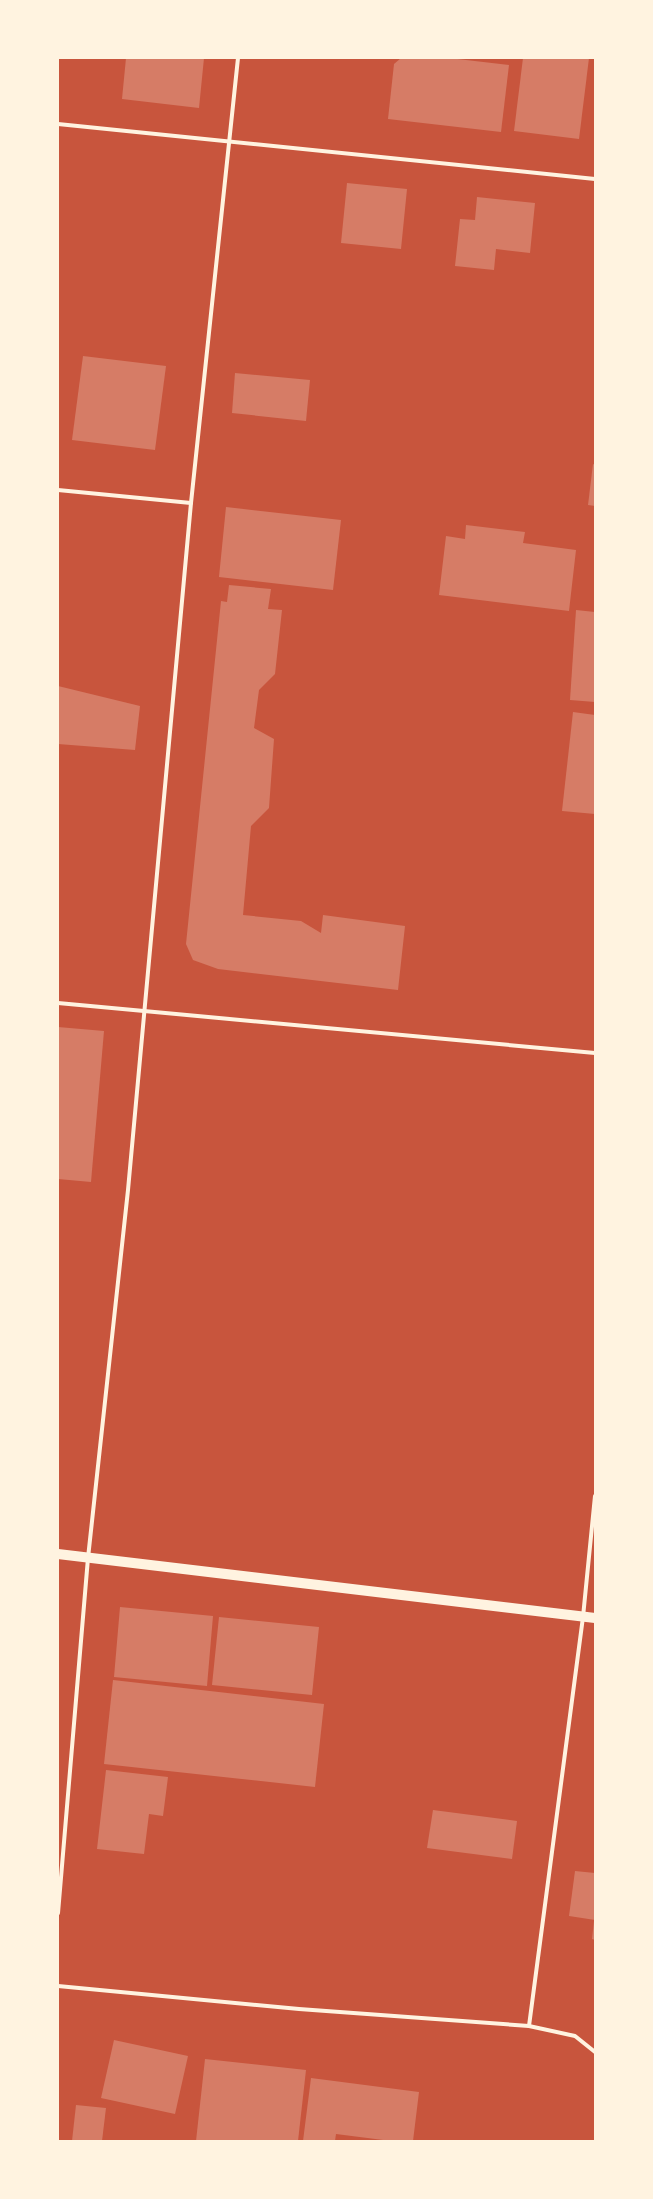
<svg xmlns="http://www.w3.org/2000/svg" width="653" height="2199" font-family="'Open Sans',sans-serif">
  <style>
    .building { fill: #d67c66 }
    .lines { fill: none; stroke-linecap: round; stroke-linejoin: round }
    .minor { stroke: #fff3e0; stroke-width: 4 }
    .primary { stroke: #fff3e0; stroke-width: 10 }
  </style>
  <rect width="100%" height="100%" fill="#c8553d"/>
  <g class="building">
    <polygon points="126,58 204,58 199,108 122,99"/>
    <polygon points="401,58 449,58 509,65 501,132 388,119 394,64"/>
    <polygon points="523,58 589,58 579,139 514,131"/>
    <polygon points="347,183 407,189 401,249 341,243"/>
    <polygon points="477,197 535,203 530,253 496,249 494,270 455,266 460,219 475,220"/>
    <polygon points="83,356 166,366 155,450 72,440"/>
    <polygon points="235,373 310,380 306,421 232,413"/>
    <polygon points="593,464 595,465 595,506 588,505"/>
    <polygon points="226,507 341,520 333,590 219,577"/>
    <polygon points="466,525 525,532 523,543 576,550 569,611 439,595 446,536 465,539"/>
    <polygon points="229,585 271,589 268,609 282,610 275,674 259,690 254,728 274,739 269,808 251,826 243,915 301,921 321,933 323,915 405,926 398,990 218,969 193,960 186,944 221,601 227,602"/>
    <polygon points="576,610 595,612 595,702 570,700"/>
    <polygon points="58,686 140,706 135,750 58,744"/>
    <polygon points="573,712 595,715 595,814 562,811"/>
    <polygon points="58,1027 104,1031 91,1182 58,1179"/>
    <polygon points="120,1607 213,1616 207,1686 114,1677"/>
    <polygon points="219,1617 319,1627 312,1695 212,1685"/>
    <polygon points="113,1680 324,1704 315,1787 104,1764"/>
    <polygon points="106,1770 168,1777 163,1816 149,1814 144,1854 97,1849"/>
    <polygon points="433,1810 517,1821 512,1859 427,1848"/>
    <polygon points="575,1871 595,1873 595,1920 569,1916"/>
    <polygon points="594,1921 595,1921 595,1940 592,1939"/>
    <polygon points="114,2040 188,2056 175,2114 101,2098"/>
    <polygon points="205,2059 306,2070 298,2141 196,2141"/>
    <polygon points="311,2078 419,2092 413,2141 391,2141 336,2134 335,2141 303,2141"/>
    <polygon points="76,2105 106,2108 102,2141 72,2141"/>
  </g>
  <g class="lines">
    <g class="minor">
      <polyline points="58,124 595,179"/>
      <polyline points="58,490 191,503"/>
      <polyline points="58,1003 595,1053"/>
      <polyline points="58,1913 88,1558 128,1190 191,503 238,58"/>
      <polyline points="58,1986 299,2009 529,2026 575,2036 595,2052"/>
      <polyline points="529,2026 583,1617 595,1496"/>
    </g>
    <polyline class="primary" points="58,1554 595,1618"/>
  </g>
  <rect width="653" height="2199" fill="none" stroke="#fff3e0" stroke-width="118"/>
</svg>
